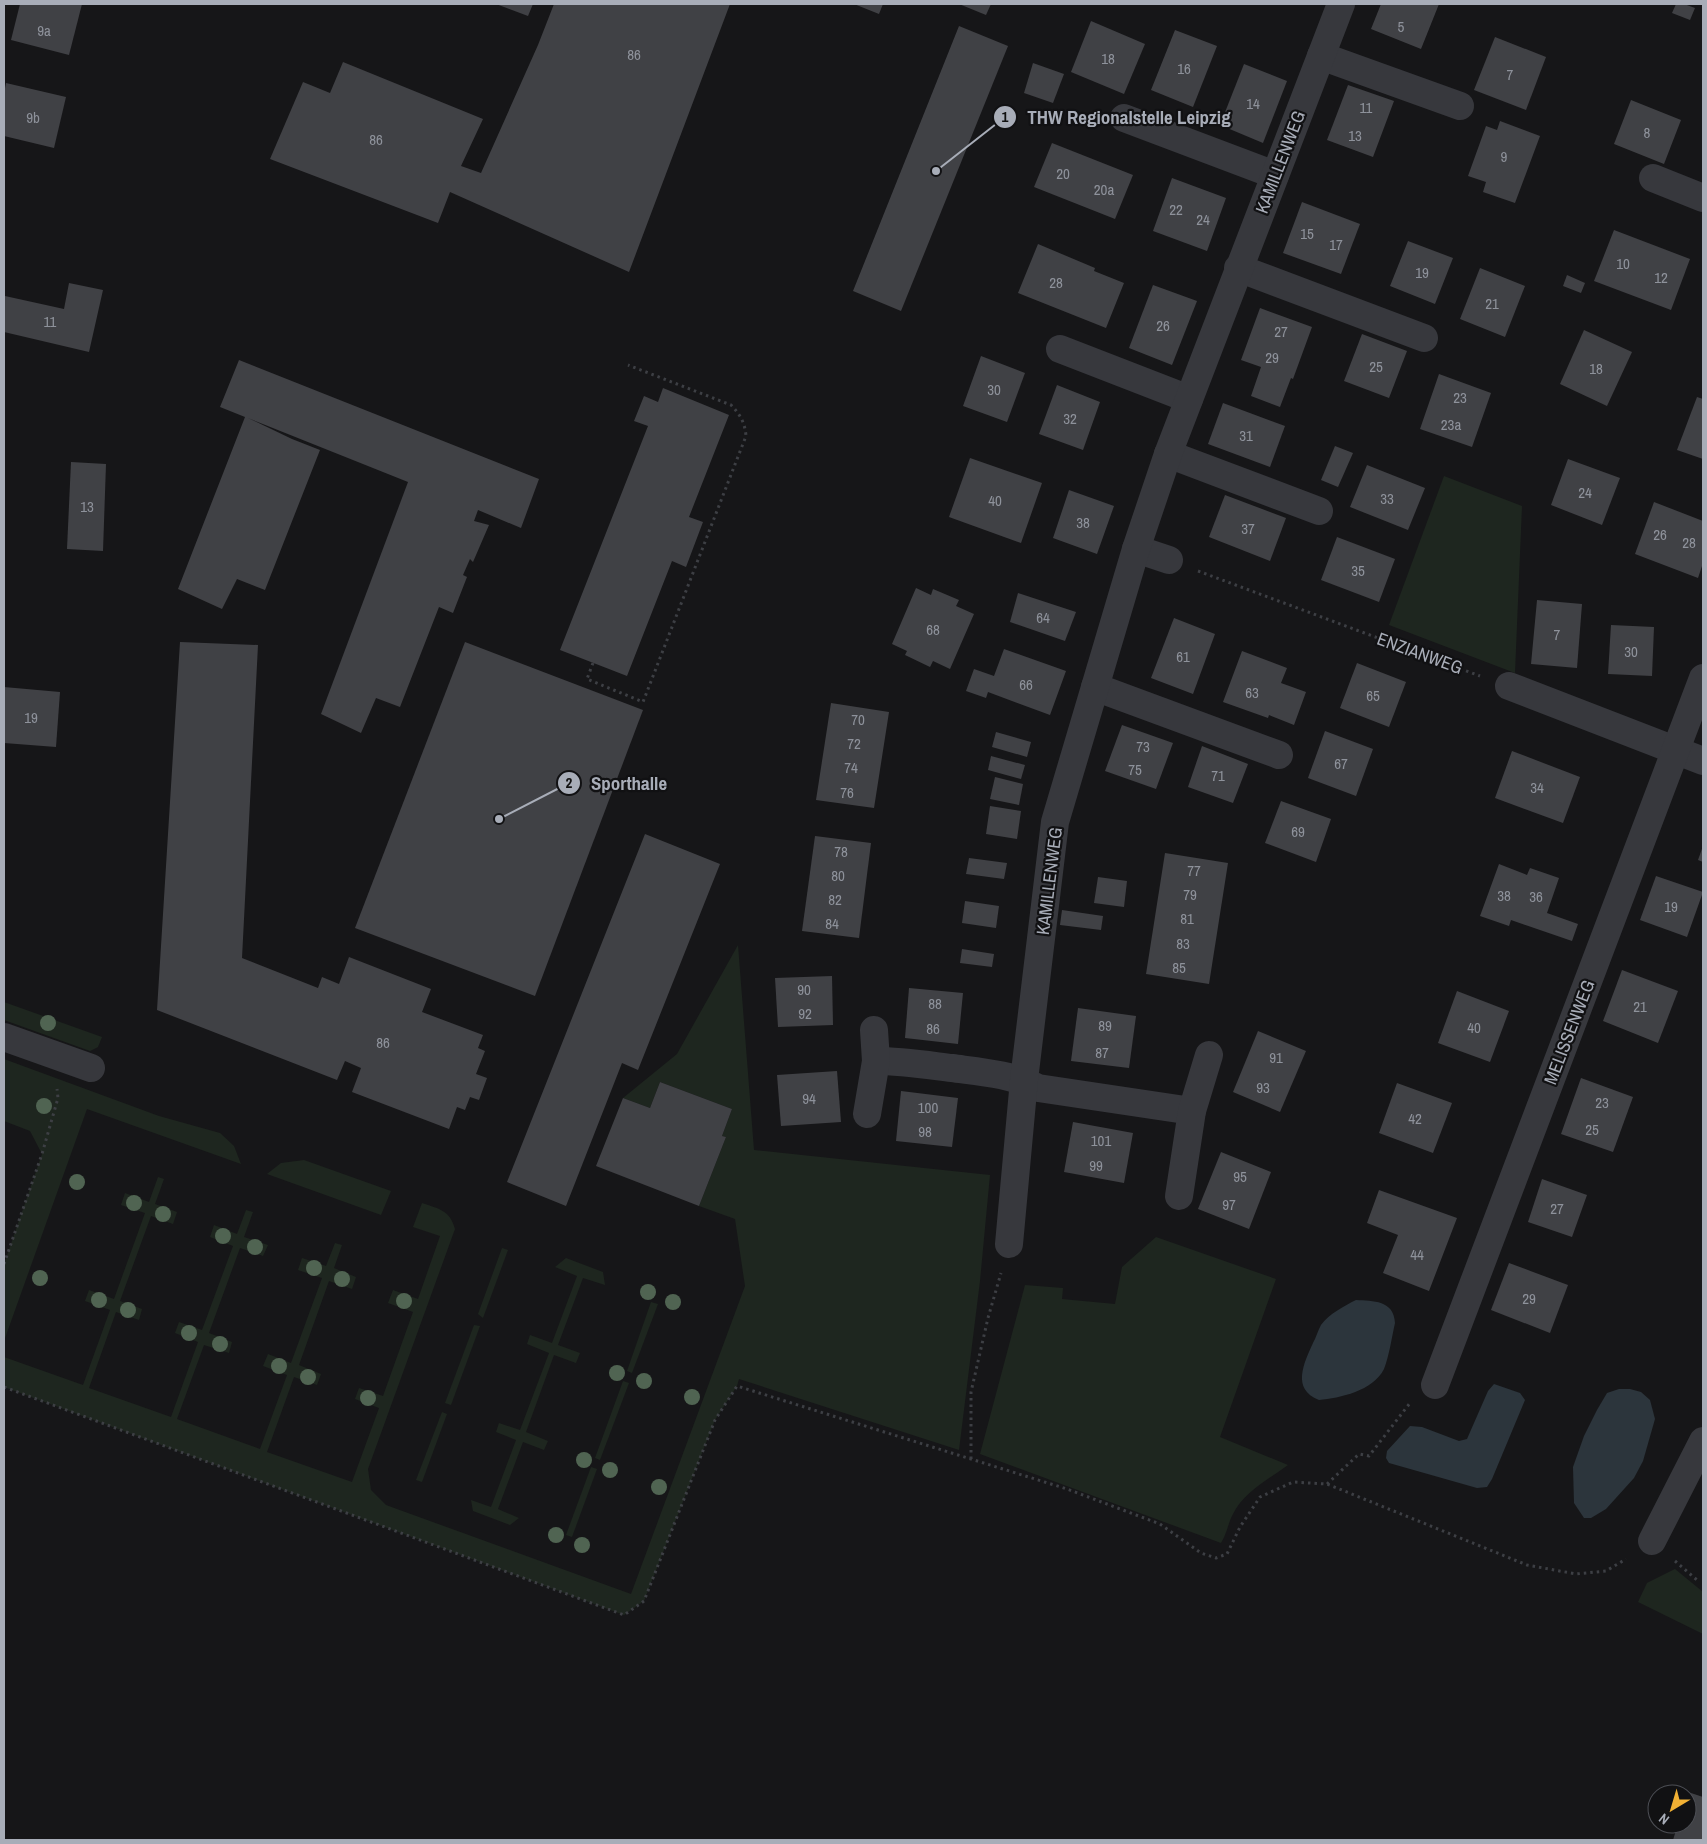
<svg xmlns="http://www.w3.org/2000/svg" width="1707" height="1844" font-family="'Archivo Narrow',sans-serif">
  <style>
    .green { fill: #1e261f }
    .water { fill: #2c353c }
    .building { fill: #404145 }
    .lines { fill: none; stroke-linecap: round; stroke-linejoin: round }
    .path { stroke: #3d3f44; stroke-width: 3; stroke-dasharray: 2.5 4; stroke-linecap: butt }
    .minor { stroke: #37383d; stroke-width: 28 }
    .tree { fill: #506452 }
    .labels { text-anchor: middle; dominant-baseline: central; stroke-width: 4.5; stroke-linejoin: round; paint-order: stroke }
    .number-label { font-size: 15px; fill: #8e929b }
    .street-label { font-size: 18px; fill: #a8adb8; stroke: #111113 }
    .leader { fill: none; stroke: #a8adb8; stroke-width: 2 }
    .callout-dot { fill: #a8adb8; stroke: #111113; stroke-width: 2 }
    .mark-label { font-size: 15px; text-anchor: middle; font-weight: bold; fill: #111 }
    .callout-label { font-size: 19px; text-anchor: middle; font-weight: bold; fill: #a8adb8; stroke: #111113; stroke-width: 4.5; stroke-linejoin: round; paint-order: stroke }
  </style>
  <rect width="100%" height="100%" fill="#161618"/>
  <g class="green">
    <polygon points="1444,476 1522,506 1515,673 1389,625"/>
    <path d="M 738,945 L 754,1150 L 990,1175 L 980,1281 L 959,1450 L 739,1379 L 737,1386 L 715,1420 L 644,1601 L 624,1615 L 4,1387 L 4,1357 L 83,1385 L 110,1310 L 85,1301 L 89,1290 L 114,1299 L 145,1213 L 121,1205 L 125,1193 L 149,1202 L 158,1177 L 164,1179 L 155,1204 L 177,1212 L 173,1224 L 151,1216 L 120,1301 L 142,1309 L 139,1320 L 116,1312 L 89,1388 L 171,1417 L 198,1342 L 175,1333 L 179,1322 L 202,1330 L 233,1246 L 210,1237 L 214,1225 L 237,1234 L 246,1210 L 253,1212 L 244,1237 L 268,1245 L 263,1256 L 240,1248 L 209,1333 L 232,1342 L 229,1353 L 204,1345 L 177,1419 L 260,1449 L 287,1375 L 263,1366 L 268,1354 L 291,1363 L 322,1278 L 298,1270 L 302,1258 L 326,1266 L 335,1243 L 342,1245 L 334,1268 L 356,1277 L 352,1289 L 329,1281 L 299,1365 L 321,1374 L 317,1385 L 294,1377 L 267,1452 L 352,1482 L 379,1408 L 355,1399 L 359,1388 L 383,1396 L 413,1312 L 388,1303 L 393,1290 L 418,1299 L 440,1236 L 413,1227 L 422,1203 C 439,1209 450,1210 455,1229 L 368,1469 L 371,1490 L 386,1505 L 631,1594 L 745,1286 L 735,1219 L 699,1206 L 726,1137 L 722,1136 L 732,1109 L 660,1082 L 650,1108 L 623,1098 L 677,1054 Z"/>
    <polygon points="4,1002 102,1037 98,1047 90,1051 4,1020"/>
    <polygon points="4,1059 159,1116 220,1133 234,1146 241,1164 87,1109 4,1341 4,1264 42,1154 30,1131 4,1121"/>
    <polygon points="304,1160 391,1191 381,1215 267,1174 281,1163"/>
    <path d="M 1156,1237 L 1276,1279 L 1220,1437 L 1288,1465 C 1269,1479 1244,1492 1233,1514 C 1228,1523 1228,1531 1221,1543 L 980,1454 L 1025,1285 L 1063,1288 L 1062,1299 L 1115,1304 L 1122,1267 Z"/>
    <polygon points="502,1248 508,1250 483,1318 478,1314"/>
    <polygon points="566,1258 603,1272 605,1285 583,1278 558,1345 580,1353 576,1363 554,1355 526,1432 548,1441 544,1450 523,1442 498,1509 519,1518 510,1525 473,1511 471,1500 491,1507 516,1440 496,1432 499,1423 520,1430 549,1353 527,1344 530,1335 552,1343 577,1276 555,1267"/>
    <polygon points="651,1302 658,1304 632,1373 627,1371"/>
    <polygon points="474,1325 480,1326 451,1405 445,1403"/>
    <polygon points="623,1381 629,1383 600,1460 595,1458"/>
    <polygon points="442,1412 447,1414 422,1482 416,1480"/>
    <polygon points="591,1467 597,1469 572,1537 566,1535"/>
    <polygon points="1675,1569 1703,1592 1703,1634 1638,1602 1647,1583"/>
  </g>
  <g class="water">
    <path d="M 1356,1300 C 1373,1301 1394,1300 1395,1323 C 1392,1336 1389,1357 1384,1369 C 1373,1391 1340,1398 1319,1400 C 1291,1389 1304,1363 1313,1343 C 1316,1338 1318,1330 1321,1325 C 1329,1314 1344,1306 1356,1300 Z"/>
    <polygon points="1494,1384 1520,1393 1525,1400 1492,1479 1487,1487 1477,1488 1389,1463 1386,1458 1387,1451 1410,1426 1422,1427 1459,1441 1467,1439 1488,1391"/>
    <polygon points="1619,1389 1630,1389 1641,1392 1650,1400 1655,1419 1643,1461 1634,1478 1606,1509 1591,1518 1584,1518 1574,1503 1573,1467 1584,1436 1597,1410 1607,1393"/>
  </g>
  <g class="building">
    <polygon points="20,4 82,4 69,55 11,40"/>
    <polygon points="496,4 533,4 528,16"/>
    <polygon points="554,4 730,4 629,272 450,192 438,223 270,159 303,82 330,93 343,62 483,119 461,166 481,173 538,45"/>
    <polygon points="854,4 883,4 879,14"/>
    <polygon points="959,4 991,4 986,15"/>
    <polygon points="1381,4 1439,4 1421,49 1371,29"/>
    <polygon points="1676,4 1684,4 1695,8 1690,20 1672,13"/>
    <polygon points="1091,21 1145,44 1124,94 1071,72"/>
    <polygon points="959,26 1008,46 901,311 853,291"/>
    <polygon points="1175,30 1217,46 1193,107 1151,90"/>
    <polygon points="1495,37 1546,57 1526,110 1474,90"/>
    <polygon points="1033,63 1064,74 1053,103 1024,93"/>
    <polygon points="1244,64 1287,81 1263,143 1220,125"/>
    <polygon points="6,83 66,97 54,148 4,136 4,94"/>
    <polygon points="1348,85 1394,101 1373,157 1327,140"/>
    <polygon points="1631,100 1681,120 1664,164 1614,144"/>
    <polygon points="1500,121 1540,136 1515,203 1483,192 1486,182 1468,176 1486,126 1497,130"/>
    <polygon points="1052,143 1133,175 1115,219 1034,187"/>
    <polygon points="1172,178 1226,198 1207,251 1153,231"/>
    <polygon points="1302,202 1360,224 1341,274 1283,253"/>
    <polygon points="1614,230 1690,259 1671,310 1594,281"/>
    <polygon points="1408,241 1453,258 1435,304 1390,286"/>
    <polygon points="1038,244 1095,268 1094,271 1124,283 1106,328 1018,293"/>
    <polygon points="1480,268 1525,286 1505,337 1460,319"/>
    <polygon points="1567,275 1585,283 1581,293 1563,286"/>
    <polygon points="69,283 103,290 89,352 4,332 5,296 64,309"/>
    <polygon points="1153,285 1197,301 1172,365 1129,348"/>
    <polygon points="1260,308 1312,327 1293,379 1291,378 1280,407 1251,396 1261,367 1241,360"/>
    <polygon points="1584,330 1632,352 1607,406 1560,384"/>
    <polygon points="1362,334 1407,351 1389,398 1344,381"/>
    <polygon points="981,356 1025,373 1007,422 963,406"/>
    <polygon points="239,360 539,479 521,528 478,510 474,521 489,525 473,562 470,559 463,575 467,577 453,613 439,607 400,707 376,698 361,733 321,714 408,482 248,418 292,439 320,450 265,590 237,579 222,609 178,589 245,417 220,407"/>
    <polygon points="1439,374 1491,393 1472,447 1420,429"/>
    <polygon points="1057,385 1100,402 1083,450 1039,434"/>
    <polygon points="663,388 729,415 689,517 703,522 686,567 672,561 627,676 560,650 648,426 634,421 644,396 658,402"/>
    <polygon points="1697,397 1703,399 1703,459 1677,450"/>
    <polygon points="1223,403 1285,426 1270,467 1208,444"/>
    <polygon points="1335,446 1353,453 1338,487 1321,480"/>
    <polygon points="970,458 1042,483 1021,543 949,517"/>
    <polygon points="1568,459 1620,478 1602,525 1551,505"/>
    <polygon points="71,462 106,464 103,551 67,549"/>
    <polygon points="1367,465 1425,488 1408,530 1350,507"/>
    <polygon points="1069,490 1114,506 1097,554 1053,538"/>
    <polygon points="1225,495 1286,518 1270,561 1209,537"/>
    <polygon points="1654,502 1703,521 1703,563 1698,578 1635,554"/>
    <polygon points="1337,537 1395,559 1379,602 1321,580"/>
    <polygon points="916,588 931,595 933,589 959,600 956,606 974,614 950,669 933,661 930,667 905,655 907,651 892,644"/>
    <polygon points="1018,593 1076,612 1065,641 1010,622"/>
    <polygon points="1537,600 1582,604 1577,668 1531,664"/>
    <polygon points="1174,618 1215,634 1193,694 1151,678"/>
    <polygon points="1611,625 1654,627 1652,676 1608,674"/>
    <polygon points="180,642 258,645 242,958 318,988 322,977 339,984 349,957 431,989 422,1012 483,1035 478,1048 485,1051 476,1074 487,1078 479,1100 470,1097 465,1110 457,1107 449,1129 352,1092 361,1068 345,1061 337,1080 157,1010"/>
    <polygon points="465,642 643,710 535,996 355,928"/>
    <polygon points="1004,649 1066,671 1050,715 988,692 986,698 966,691 974,669 994,676"/>
    <polygon points="1242,651 1287,668 1281,683 1306,692 1294,725 1269,715 1268,718 1223,702"/>
    <polygon points="1357,663 1406,682 1389,727 1340,708"/>
    <polygon points="4,687 60,692 56,747 4,743"/>
    <polygon points="831,703 889,712 874,808 816,800"/>
    <polygon points="1122,725 1173,743 1156,789 1105,771"/>
    <polygon points="1325,731 1373,749 1356,796 1308,778"/>
    <polygon points="996,732 1031,742 1027,757 992,747"/>
    <polygon points="1202,746 1248,764 1233,803 1188,787"/>
    <polygon points="1512,751 1580,777 1563,823 1495,798"/>
    <polygon points="991,756 1025,765 1021,779 988,770"/>
    <polygon points="995,777 1023,784 1019,805 990,799"/>
    <polygon points="1281,801 1331,819 1316,862 1265,843"/>
    <polygon points="990,806 1021,811 1017,839 986,834"/>
    <polygon points="645,834 720,864 638,1070 622,1063 566,1206 507,1182"/>
    <polygon points="815,836 871,843 859,938 802,931"/>
    <polygon points="1703,846 1703,862 1698,860"/>
    <polygon points="1165,853 1228,863 1209,984 1146,974"/>
    <polygon points="969,858 1007,863 1004,879 966,874"/>
    <polygon points="1499,864 1527,875 1530,868 1559,878 1547,913 1578,924 1572,941 1511,920 1509,926 1480,916"/>
    <polygon points="1656,876 1703,892 1687,937 1640,920"/>
    <polygon points="1098,877 1127,881 1124,907 1094,903"/>
    <polygon points="965,901 999,906 996,928 962,923"/>
    <polygon points="1062,910 1103,916 1101,930 1060,925"/>
    <polygon points="962,949 994,954 992,967 960,963"/>
    <polygon points="1622,970 1678,991 1658,1043 1603,1021"/>
    <polygon points="832,976 833,1025 778,1027 775,978"/>
    <polygon points="909,988 963,993 958,1044 905,1038"/>
    <polygon points="1457,991 1509,1011 1490,1062 1438,1043"/>
    <polygon points="1078,1008 1136,1016 1129,1068 1071,1061"/>
    <polygon points="1258,1031 1306,1051 1280,1112 1233,1092"/>
    <polygon points="837,1071 841,1122 781,1126 777,1075"/>
    <polygon points="1581,1078 1633,1097 1613,1152 1561,1134"/>
    <polygon points="660,1082 732,1109 722,1136 726,1137 699,1206 596,1166 623,1098 650,1108"/>
    <polygon points="1397,1083 1452,1103 1433,1153 1379,1133"/>
    <polygon points="901,1091 958,1098 952,1147 896,1141"/>
    <polygon points="1073,1122 1133,1133 1124,1183 1064,1172"/>
    <polygon points="1221,1152 1271,1172 1249,1229 1198,1209"/>
    <polygon points="1542,1179 1587,1195 1572,1237 1528,1222"/>
    <polygon points="1379,1190 1457,1218 1429,1291 1383,1273 1398,1235 1367,1223"/>
    <polygon points="1509,1263 1568,1285 1550,1333 1491,1310"/>
    <polygon points="1688,1792 1703,1797 1703,1840 1673,1840 1678,1824 1687,1824"/>
  </g>
  <g class="lines">
    <g class="path">
      <polyline points="1198,571 1480,676"/>
      <path d="M 593,663 L 587,679 L 643,702 L 746,436 C 745,423 740,414 731,405 L 628,365"/>
      <polyline points="4,1264 42,1154 58,1098 57,1089"/>
      <polyline points="4,1387 624,1615 644,1601 715,1420 737,1386 1067,1489 1160,1524 1201,1553 1216,1558 1227,1554 1240,1527 1260,1497 1293,1482 1327,1484 1527,1565 1576,1574 1606,1571 1626,1559"/>
      <polyline points="971,1459 971,1392 988,1318 1001,1273"/>
      <polyline points="1327,1484 1359,1454 1369,1456 1410,1403"/>
      <polyline points="1675,1561 1697,1580"/>
    </g>
    <g class="minor">
      <polyline points="1321,56 1460,106"/>
      <polyline points="1124,118 1275,175"/>
      <polyline points="1653,178 1703,198"/>
      <polyline points="1238,268 1424,338"/>
      <polyline points="1060,349 1189,399"/>
      <polyline points="1168,454 1319,511"/>
      <polyline points="1136,549 1169,560"/>
      <polyline points="1509,686 1703,761"/>
      <polyline points="1095,687 1279,755"/>
      <polyline points="4,1037 91,1068"/>
      <path d="M 876,1061 C 901,1061 927,1065 952,1068 C 982,1072 1011,1074 1038,1088 L 1192,1111"/>
      <polyline points="867,1114 876,1061 874,1030"/>
      <polyline points="1179,1196 1192,1111 1209,1055"/>
      <polyline points="1009,1244 1024,1080 1055,822 1136,549 1168,454 1341,4"/>
      <polyline points="1435,1385 1703,678"/>
      <polyline points="1652,1541 1703,1441"/>
    </g>
  </g>
  <g class="tree">
    <circle cx="48" cy="1023" r="8"/>
    <circle cx="44" cy="1106" r="8"/>
    <circle cx="77" cy="1182" r="8"/>
    <circle cx="134" cy="1203" r="8"/>
    <circle cx="163" cy="1214" r="8"/>
    <circle cx="223" cy="1236" r="8"/>
    <circle cx="255" cy="1247" r="8"/>
    <circle cx="314" cy="1268" r="8"/>
    <circle cx="40" cy="1278" r="8"/>
    <circle cx="342" cy="1279" r="8"/>
    <circle cx="648" cy="1292" r="8"/>
    <circle cx="99" cy="1300" r="8"/>
    <circle cx="404" cy="1301" r="8"/>
    <circle cx="673" cy="1302" r="8"/>
    <circle cx="128" cy="1310" r="8"/>
    <circle cx="189" cy="1333" r="8"/>
    <circle cx="220" cy="1344" r="8"/>
    <circle cx="279" cy="1366" r="8"/>
    <circle cx="617" cy="1373" r="8"/>
    <circle cx="308" cy="1377" r="8"/>
    <circle cx="644" cy="1381" r="8"/>
    <circle cx="692" cy="1397" r="8"/>
    <circle cx="368" cy="1398" r="8"/>
    <circle cx="584" cy="1460" r="8"/>
    <circle cx="610" cy="1470" r="8"/>
    <circle cx="659" cy="1487" r="8"/>
    <circle cx="556" cy="1535" r="8"/>
    <circle cx="582" cy="1545" r="8"/>
  </g>
  <g class="labels">
    <g class="number-label">
      <text x="1401" y="26">5</text>
      <text x="44" y="30">9a</text>
      <text x="634" y="54">86</text>
      <text x="1108" y="58">18</text>
      <text x="1184" y="68">16</text>
      <text x="1510" y="74">7</text>
      <text x="1253" y="103">14</text>
      <text x="1366" y="107">11</text>
      <text x="33" y="117">9b</text>
      <text x="1647" y="132">8</text>
      <text x="1355" y="135">13</text>
      <text x="376" y="139">86</text>
      <text x="1504" y="156">9</text>
      <text x="1063" y="173">20</text>
      <text x="1104" y="189">20a</text>
      <text x="1176" y="209">22</text>
      <text x="1203" y="219">24</text>
      <text x="1307" y="233">15</text>
      <text x="1336" y="244">17</text>
      <text x="1623" y="263">10</text>
      <text x="1422" y="272">19</text>
      <text x="1661" y="277">12</text>
      <text x="1056" y="282">28</text>
      <text x="1492" y="303">21</text>
      <text x="50" y="321">11</text>
      <text x="1163" y="325">26</text>
      <text x="1281" y="331">27</text>
      <text x="1272" y="357">29</text>
      <text x="1376" y="366">25</text>
      <text x="1596" y="368">18</text>
      <text x="994" y="389">30</text>
      <text x="1460" y="397">23</text>
      <text x="1070" y="418">32</text>
      <text x="1451" y="424">23a</text>
      <text x="1246" y="435">31</text>
      <text x="1585" y="492">24</text>
      <text x="1387" y="498">33</text>
      <text x="995" y="500">40</text>
      <text x="87" y="506">13</text>
      <text x="1083" y="522">38</text>
      <text x="1248" y="528">37</text>
      <text x="1660" y="534">26</text>
      <text x="1689" y="542">28</text>
      <text x="1358" y="570">35</text>
      <text x="1043" y="617">64</text>
      <text x="933" y="629">68</text>
      <text x="1557" y="634">7</text>
      <text x="1631" y="651">30</text>
      <text x="1183" y="656">61</text>
      <text x="1026" y="684">66</text>
      <text x="1252" y="692">63</text>
      <text x="1373" y="695">65</text>
      <text x="31" y="717">19</text>
      <text x="858" y="719">70</text>
      <text x="854" y="743">72</text>
      <text x="1143" y="746">73</text>
      <text x="1341" y="763">67</text>
      <text x="851" y="767">74</text>
      <text x="1135" y="769">75</text>
      <text x="1218" y="775">71</text>
      <text x="1537" y="787">34</text>
      <text x="847" y="792">76</text>
      <text x="1298" y="831">69</text>
      <text x="841" y="851">78</text>
      <text x="1194" y="870">77</text>
      <text x="838" y="875">80</text>
      <text x="1190" y="894">79</text>
      <text x="1504" y="895">38</text>
      <text x="1536" y="896">36</text>
      <text x="835" y="899">82</text>
      <text x="1671" y="906">19</text>
      <text x="1187" y="918">81</text>
      <text x="832" y="923">84</text>
      <text x="1183" y="943">83</text>
      <text x="1179" y="967">85</text>
      <text x="804" y="989">90</text>
      <text x="935" y="1003">88</text>
      <text x="1640" y="1006">21</text>
      <text x="805" y="1013">92</text>
      <text x="1105" y="1025">89</text>
      <text x="1474" y="1027">40</text>
      <text x="933" y="1028">86</text>
      <text x="383" y="1042">86</text>
      <text x="1102" y="1052">87</text>
      <text x="1276" y="1057">91</text>
      <text x="1263" y="1087">93</text>
      <text x="809" y="1098">94</text>
      <text x="1602" y="1102">23</text>
      <text x="928" y="1107">100</text>
      <text x="1415" y="1118">42</text>
      <text x="1592" y="1129">25</text>
      <text x="925" y="1131">98</text>
      <text x="1101" y="1140">101</text>
      <text x="1096" y="1165">99</text>
      <text x="1240" y="1176">95</text>
      <text x="1229" y="1204">97</text>
      <text x="1557" y="1208">27</text>
      <text x="1417" y="1254">44</text>
      <text x="1529" y="1298">29</text>
    </g>
    <g class="street-label">
      <text transform="translate(1280 162) rotate(-69)">KAMILLENWEG</text>
      <text transform="translate(1420 653) rotate(20)">ENZIANWEG</text>
      <text transform="translate(1049 881) rotate(-83)">KAMILLENWEG</text>
      <text transform="translate(1569 1032) rotate(-69)">MELISSENWEG</text>
    </g>
  </g>
  <path class="leader" d="M936 171L1005 117M499 819L569 783"/>
  <g class="callout-dot">
    <circle cx="936" cy="171" r="5"/>
    <circle cx="499" cy="819" r="5"/>
    <circle cx="1005" cy="117" r="12"/>
    <circle cx="569" cy="783" r="12"/>
  </g>
  <g class="mark-label">
    <text x="1005" y="122">1</text>
    <text x="569" y="788">2</text>
  </g>
  <g class="callout-label">
    <text x="1129" y="124">THW Regionalstelle Leipzig</text>
    <text x="629" y="790">Sporthalle</text>
  </g>
  <rect width="1707" height="1844" fill="none" stroke="#a8adb8" stroke-width="10"/>
  <g transform="translate(1672 1809) rotate(218)"><circle r="24" fill="#111113" stroke="#4d4f55"/>
  <path d="M0-4L9 19L0 12L-9 19Z" fill="#f2b134"/>
  <text y="-8" font-size="14" font-weight="bold" text-anchor="middle" fill="#a8adb8">N</text>
  </g>
</svg>
